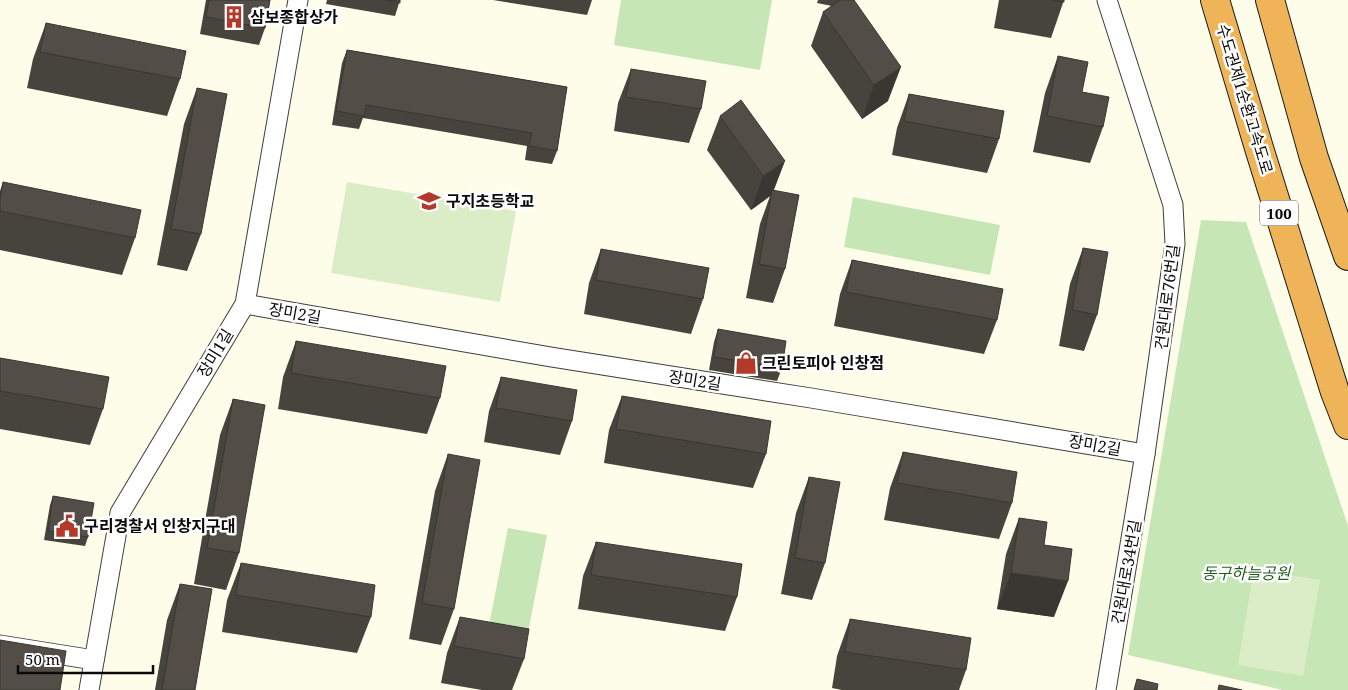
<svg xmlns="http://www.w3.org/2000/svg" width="1348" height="690" font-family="'Noto Serif','Noto Sans KR',serif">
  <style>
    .green { fill: #c6e6b5 }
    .pitch { fill: #daedc6 }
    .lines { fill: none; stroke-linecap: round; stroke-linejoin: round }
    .minor-casing { stroke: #3d3d3d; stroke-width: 21 }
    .highway-casing { stroke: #1b1b1b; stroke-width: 30 }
    .minor { stroke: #fff; stroke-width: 19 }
    .highway { stroke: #eeb457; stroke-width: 28 }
    .wall { fill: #47433d }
    .shaded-wall { fill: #393732 }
    .building { fill: #524e47; stroke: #393732 }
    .labels { text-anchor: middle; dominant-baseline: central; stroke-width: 5; stroke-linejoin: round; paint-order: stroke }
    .shield { fill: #fff; stroke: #545454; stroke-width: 1 }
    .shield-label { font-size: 15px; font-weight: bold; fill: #0a0a0a }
    .poi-label { font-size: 16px; font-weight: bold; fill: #0a0a0a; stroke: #fff; text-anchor: start }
    .street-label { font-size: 16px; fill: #0a0a0a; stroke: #fff }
    .park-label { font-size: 16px; font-style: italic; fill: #225e1f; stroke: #fff }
  </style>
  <rect width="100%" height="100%" fill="#fefde9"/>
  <g class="green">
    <polygon points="621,0 772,0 760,70 614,45"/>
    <polygon points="853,197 1000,225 990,275 844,247"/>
    <polygon points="1201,220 1246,222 1348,526 1348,690 1283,690 1128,655"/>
    <polygon points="508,528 547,535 524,653 485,646"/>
  </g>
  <g class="pitch">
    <polygon points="347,182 516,211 500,302 331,273"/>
    <polygon points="1254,569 1320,580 1303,676 1238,665"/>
  </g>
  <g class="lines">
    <defs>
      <g id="minor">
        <polyline points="245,304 551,357 811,398 1145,454"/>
        <polyline points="0,645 94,660"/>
        <polyline points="89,690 120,513 245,304 298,0"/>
        <polyline points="1106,690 1145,454 1175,244 1173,205 1107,0"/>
      </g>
      <g id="highway">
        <polyline points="1215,0 1259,148 1335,392 1348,425"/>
        <polyline points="1270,0 1314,158 1348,256"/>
      </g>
    </defs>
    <use href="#minor" class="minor-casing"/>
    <use href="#highway" class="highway-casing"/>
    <use href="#minor" class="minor"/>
    <use href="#highway" class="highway"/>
  </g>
  <g class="wall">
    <polygon points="206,0 270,0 265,28 259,45 200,34"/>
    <polygon points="327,0 400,0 395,16 326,4"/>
    <polygon points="493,0 592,0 587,15"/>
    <polygon points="818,0 854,0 888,101 862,119 811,46 823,12 832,6 817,3"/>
    <polygon points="999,0 1064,0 1051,38 994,28"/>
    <polygon points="46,23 180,79 167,116 27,88 33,59"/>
    <polygon points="347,50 567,87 557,151 552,164 525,160 527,146 363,118 359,129 332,125 342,63"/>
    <polygon points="1058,56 1082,92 1103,127 1090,163 1033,152 1045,93"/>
    <polygon points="631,69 701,109 689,143 614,131 618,103"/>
    <polygon points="197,88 201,234 187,271 157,265 184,124"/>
    <polygon points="909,94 999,139 987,173 892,155 897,128"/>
    <polygon points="720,116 774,190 785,269 773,303 746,298 760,224 770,196 751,210 707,150"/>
    <polygon points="3,182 135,238 122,275 0,250 0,191"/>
    <polygon points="1083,248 1097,315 1084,351 1059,346 1070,284"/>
    <polygon points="601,249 703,299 691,334 584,314 589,283"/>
    <polygon points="852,260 997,320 984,354 834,326 840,294"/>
    <polygon points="718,329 782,368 777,381 709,370 714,342"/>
    <polygon points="296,341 440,398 427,434 278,409 283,377"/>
    <polygon points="0,358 103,409 90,445 0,429"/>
    <polygon points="501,377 572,421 560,455 484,442 489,411"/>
    <polygon points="622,396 766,454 753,488 604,463 609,430"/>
    <polygon points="233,399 239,553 226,590 194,584 220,435"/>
    <polygon points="903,452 1012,503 999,539 884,520 890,488"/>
    <polygon points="448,454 454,609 441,645 409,639 435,491"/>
    <polygon points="809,477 825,563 812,600 781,594 796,513"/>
    <polygon points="53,496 88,537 85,546 44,540 50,505"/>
    <polygon points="1019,518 1044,545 1054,617 997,609 1006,554"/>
    <polygon points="596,542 737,597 725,631 578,609 583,576"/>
    <polygon points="241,563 371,617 357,653 222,632 227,600"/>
    <polygon points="180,584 195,690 155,690 167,620"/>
    <polygon points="460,617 524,659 512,690 482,690 441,683 447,653"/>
    <polygon points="850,619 966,670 959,690 842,690 832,688 837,656"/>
  </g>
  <g class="shaded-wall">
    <polygon points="901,67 888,101 862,119 874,85"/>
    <polygon points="785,161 772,195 772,190 770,196 751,210 763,176"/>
    <polygon points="1011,573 1068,581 1054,617 997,609"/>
  </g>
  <g class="building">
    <polygon points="209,0 270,0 265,28 206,17"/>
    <polygon points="385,0 400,0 400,3"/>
    <polygon points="840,0 854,0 901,67 874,85 823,12"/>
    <polygon points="1053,0 1064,0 1064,2"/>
    <polygon points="46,23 186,51 180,79 40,52"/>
    <polygon points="347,50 567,87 557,151 529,146 532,133 366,105 364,116 336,111"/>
    <polygon points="1058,56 1088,62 1082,92 1109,97 1103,127 1047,116"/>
    <polygon points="631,69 706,81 701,109 626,97"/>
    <polygon points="197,88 227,94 201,234 171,229"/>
    <polygon points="909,94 1004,111 999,139 904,121"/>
    <polygon points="741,100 785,161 763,176 720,116"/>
    <polygon points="3,182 141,210 135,238 0,211 0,199"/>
    <polygon points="772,190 799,195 785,269 759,264"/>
    <polygon points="1083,248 1108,252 1097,315 1072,310"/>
    <polygon points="601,249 709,268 703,299 596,280"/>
    <polygon points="852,260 1003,289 997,320 846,292"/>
    <polygon points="718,329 786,341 782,368 714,357"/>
    <polygon points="296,341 446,366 440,398 291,373"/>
    <polygon points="0,358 109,377 103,409 0,391"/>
    <polygon points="501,377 577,390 572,421 496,408"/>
    <polygon points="622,396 771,421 766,454 616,429"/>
    <polygon points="233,399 265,405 239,553 207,548"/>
    <polygon points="903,452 1017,472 1012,503 897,483"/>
    <polygon points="448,454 480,460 454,609 422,603"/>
    <polygon points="809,477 840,482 825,563 795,558"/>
    <polygon points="53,496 94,503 88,537 48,531"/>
    <polygon points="1019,518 1047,522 1044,545 1072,549 1068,581 1011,573"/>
    <polygon points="596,542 742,564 737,597 591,575"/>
    <polygon points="241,563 375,585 371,617 236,595"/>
    <polygon points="180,584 212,589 195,690 162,690"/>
    <polygon points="460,617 529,629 524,659 454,646"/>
    <polygon points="850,619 971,638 966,670 845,652"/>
    <polygon points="0,640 66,651 60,690 0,690"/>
    <polygon points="1137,679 1158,684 1157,690 1134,690"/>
    <polygon points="1219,685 1242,690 1218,690"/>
  </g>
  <defs>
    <symbol id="building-bare" viewBox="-9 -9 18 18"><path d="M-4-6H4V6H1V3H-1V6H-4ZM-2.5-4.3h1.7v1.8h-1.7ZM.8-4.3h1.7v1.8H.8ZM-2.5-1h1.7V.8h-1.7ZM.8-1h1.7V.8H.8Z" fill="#b33a2a" stroke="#fff" stroke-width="2.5" paint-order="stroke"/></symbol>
    <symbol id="school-bare" viewBox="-9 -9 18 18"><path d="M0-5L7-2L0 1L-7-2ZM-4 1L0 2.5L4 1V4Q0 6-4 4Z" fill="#b33a2a" stroke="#fff" stroke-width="2.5" paint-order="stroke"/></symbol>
    <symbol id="shop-bare" viewBox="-9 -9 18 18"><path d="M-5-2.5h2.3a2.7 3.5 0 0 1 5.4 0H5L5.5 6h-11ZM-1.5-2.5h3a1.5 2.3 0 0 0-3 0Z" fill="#b33a2a" stroke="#fff" stroke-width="2.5" paint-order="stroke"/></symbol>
    <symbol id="civic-bare" viewBox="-9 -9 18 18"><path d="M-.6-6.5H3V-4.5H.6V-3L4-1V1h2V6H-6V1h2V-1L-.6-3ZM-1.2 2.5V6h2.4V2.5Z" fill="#b33a2a" stroke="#fff" stroke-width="2.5" paint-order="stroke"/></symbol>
  </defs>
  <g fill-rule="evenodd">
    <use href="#building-bare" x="218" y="1" width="32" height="32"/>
    <use href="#school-bare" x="413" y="185" width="32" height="32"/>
    <use href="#shop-bare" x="730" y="347" width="32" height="32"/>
    <use href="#civic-bare" x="51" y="510" width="32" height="32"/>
  </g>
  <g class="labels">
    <rect class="shield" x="1260" y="200.5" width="38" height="25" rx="4"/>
    <g class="shield-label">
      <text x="1279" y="213">100</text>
    </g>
    <g class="poi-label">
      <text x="250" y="17">삼보종합상가</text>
      <text x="446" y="201">구지초등학교</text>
      <text x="762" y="363">크린토피아 인창점</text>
      <text x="84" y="526">구리경찰서 인창지구대</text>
    </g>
    <g class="street-label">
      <text transform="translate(1245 99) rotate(73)">수도권제1순환고속도로</text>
      <text transform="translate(1167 297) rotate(-83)">건원대로76번길</text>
      <text transform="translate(295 313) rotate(10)">장미2길</text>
      <text transform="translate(215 353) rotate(-59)">장미1길</text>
      <text transform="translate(695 380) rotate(9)">장미2길</text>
      <text transform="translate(1095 445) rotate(10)">장미2길</text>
      <text transform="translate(1126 572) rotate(-80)">건원대로34번길</text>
    </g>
    <g class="park-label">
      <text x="1246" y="573">동구하늘공원</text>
    </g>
  </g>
  <path d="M18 665v8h135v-8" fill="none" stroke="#0a0a0a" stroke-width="2.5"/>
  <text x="25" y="665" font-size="15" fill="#0a0a0a" stroke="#ffffff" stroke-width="4" paint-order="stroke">50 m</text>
</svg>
